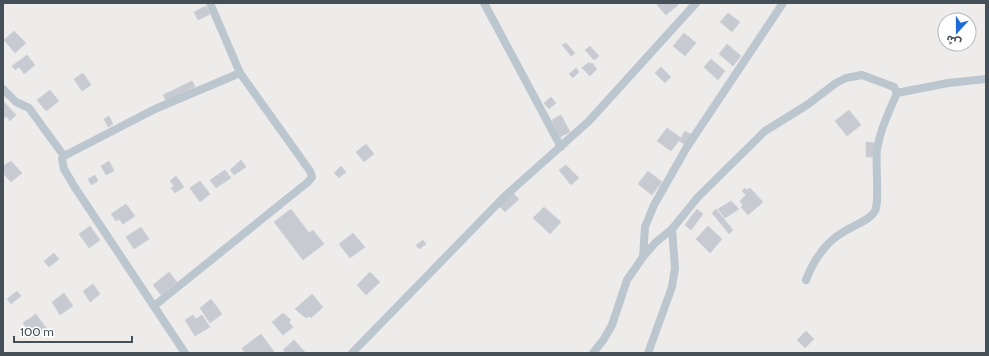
<svg xmlns="http://www.w3.org/2000/svg" width="989" height="356" font-family="Cabin,'Noto Sans Arabic',sans-serif">
  <style>
    .building { fill: #c8cad1; stroke: #cfd2d7 }
    .lines { fill: none; stroke-linecap: round; stroke-linejoin: round }
    .street { stroke: #bcc6ce; stroke-width: 8 }
  </style>
  <rect width="100%" height="100%" fill="#eeebeb"/>
  <g class="building">
    <polygon points="660,3 677,3 678,5 666,15 657,5"/>
    <polygon points="206,6 210,14 198,20 194,12"/>
    <polygon points="728,13 740,22 732,32 720,22"/>
    <polygon points="14,31 26,43 15,53 4,40"/>
    <polygon points="684,33 696,43 685,56 673,46"/>
    <polygon points="566,43 575,53 571,56 562,45"/>
    <polygon points="727,44 741,56 733,66 719,54"/>
    <polygon points="590,46 599,56 594,60 585,50"/>
    <polygon points="27,55 35,65 24,74 19,67 15,70 12,66"/>
    <polygon points="711,59 725,71 718,80 704,67"/>
    <polygon points="589,62 590,64 592,63 597,69 590,76 582,68"/>
    <polygon points="661,67 671,77 665,83 655,73"/>
    <polygon points="576,68 579,72 573,78 569,74"/>
    <polygon points="83,73 91,85 82,91 74,79"/>
    <polygon points="192,81 195,87 166,101 163,95"/>
    <polygon points="50,90 59,101 46,111 37,100"/>
    <polygon points="551,97 556,103 549,109 544,103"/>
    <polygon points="4,102 16,115 10,121 6,116 3,119"/>
    <polygon points="849,110 861,125 847,136 835,121"/>
    <polygon points="561,115 570,132 560,137 552,120"/>
    <polygon points="109,116 113,124 108,127 104,119"/>
    <polygon points="667,128 681,138 671,151 657,141"/>
    <polygon points="685,131 692,135 686,145 679,141"/>
    <polygon points="866,142 874,143 874,157 866,157"/>
    <polygon points="366,144 374,154 364,162 356,152"/>
    <polygon points="241,160 246,167 234,175 230,170"/>
    <polygon points="11,161 22,173 11,182 3,173 3,166"/>
    <polygon points="109,161 114,171 106,175 101,166"/>
    <polygon points="566,165 579,178 571,185 559,170"/>
    <polygon points="341,166 346,172 339,178 334,173"/>
    <polygon points="225,170 231,178 216,188 210,180"/>
    <polygon points="648,171 662,182 652,195 638,184"/>
    <polygon points="95,175 98,181 91,185 88,179"/>
    <polygon points="176,176 184,187 175,193 171,188 174,186 170,181"/>
    <polygon points="200,181 210,194 200,202 190,188"/>
    <polygon points="745,188 747,190 750,188 763,202 748,215 741,207 743,205 740,201 746,195 742,191"/>
    <polygon points="513,193 519,199 505,212 499,206"/>
    <polygon points="731,201 739,209 725,218 718,209"/>
    <polygon points="126,204 135,216 123,224 119,219 116,221 111,214"/>
    <polygon points="544,207 561,222 550,234 533,218"/>
    <polygon points="291,209 309,233 313,230 324,244 303,260 274,222"/>
    <polygon points="697,209 703,214 691,230 685,225"/>
    <polygon points="716,209 733,230 729,234 712,213"/>
    <polygon points="90,226 100,240 89,248 79,234"/>
    <polygon points="708,226 722,239 710,253 696,239"/>
    <polygon points="141,227 149,239 134,249 126,237"/>
    <polygon points="353,233 365,247 350,258 339,244"/>
    <polygon points="423,240 426,244 419,249 416,245"/>
    <polygon points="54,253 59,259 49,267 44,261"/>
    <polygon points="169,272 177,282 161,295 153,285"/>
    <polygon points="370,272 380,282 366,295 357,285"/>
    <polygon points="93,284 100,294 90,302 83,291"/>
    <polygon points="17,291 21,296 11,304 7,299"/>
    <polygon points="64,293 73,306 60,315 52,302"/>
    <polygon points="312,294 323,307 311,318 309,316 306,318 295,309"/>
    <polygon points="211,299 222,314 210,323 200,308"/>
    <polygon points="283,313 291,320 289,322 293,327 283,335 272,322"/>
    <polygon points="36,314 47,329 34,338 23,323"/>
    <polygon points="193,315 196,319 202,315 210,327 195,336 185,320"/>
    <polygon points="806,331 814,339 805,348 797,340"/>
    <polygon points="261,334 275,353 245,353 242,348"/>
    <polygon points="294,340 306,353 286,353 283,350"/>
  </g>
  <g class="lines">
    <g class="street">
      <polyline points="484,3 561,147"/>
      <path d="M 783,3 L 687,147 L 654,205 L 645,227 L 643,257 L 655,243 L 672,229 L 698,197 L 765,131 L 807,105 L 836,83 L 846,78 L 862,75 L 894,87 L 897,93 C 889,112 880,130 877,150 C 875,165 880,201 875,211 C 869,221 854,225 845,231 C 825,242 814,259 806,280"/>
      <polyline points="3,89 16,102 29,108 64,156"/>
      <polyline points="897,93 948,83 986,79"/>
      <polyline points="154,306 308,182 312,177 310,171 240,73 210,3"/>
      <polyline points="185,353 74,186 64,169 62,159 64,156 155,109 240,73"/>
      <polyline points="352,353 505,196 589,121 696,3"/>
      <polyline points="593,353 604,339 612,325 627,280 643,257"/>
      <polyline points="648,353 672,287 675,268 672,229"/>
    </g>
  </g>
  <rect width="989" height="356" fill="none" stroke="#444f58" stroke-width="8"/>
  <g transform="translate(957 32) rotate(201)"><circle r="19" fill="#ffffff" stroke="#b4b9bc"/>
  <path d="M0-3L7 15L0 10L-7 15Z" fill="#1b6cd9"/>
  <text y="-6" font-size="11" font-weight="bold" text-anchor="middle" fill="#444f58">ش</text>
  </g>
  <path d="M14 336v6h118v-6" fill="none" stroke="#444f58" stroke-width="2"/>
  <text x="20" y="336" font-size="12" fill="#444f58" stroke="#ffffff" stroke-width="3" paint-order="stroke">100 m</text>
</svg>
